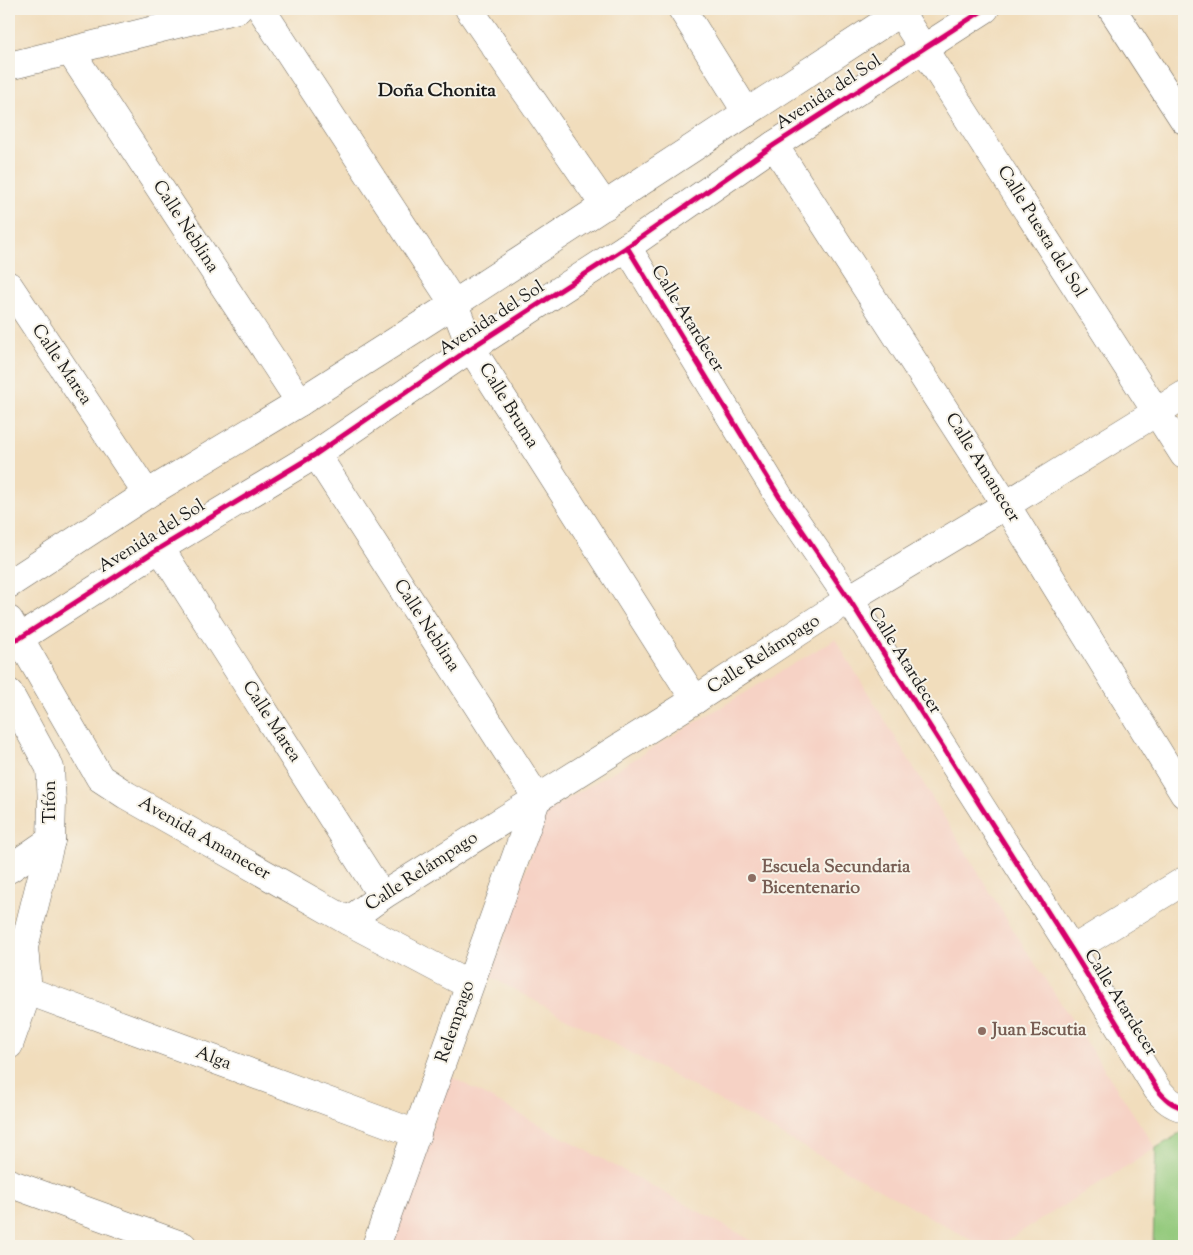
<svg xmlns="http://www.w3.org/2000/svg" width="1193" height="1255" font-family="'Sorts Mill Goudy',serif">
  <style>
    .built { fill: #f6d2c5 }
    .green { fill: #93c97c; stroke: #58724c }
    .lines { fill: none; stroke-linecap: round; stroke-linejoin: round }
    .minor-casing { stroke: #676054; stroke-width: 29 }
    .minor { stroke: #fff; stroke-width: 28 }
    .cycleway-casing { stroke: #f7f3e8; stroke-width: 8 }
    .cycleway { stroke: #d6006c; stroke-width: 5 }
    .education-dot { fill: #8d6e63; stroke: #f7f3e8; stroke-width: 2 }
    .labels { text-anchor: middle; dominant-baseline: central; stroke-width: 4; stroke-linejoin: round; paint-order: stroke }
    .street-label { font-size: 18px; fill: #1c1c1c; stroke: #f7f3e8 }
    .education-label { font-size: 18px; font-weight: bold; fill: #785e54; stroke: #f7f3e8; text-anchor: start }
    .neighbourhood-label { font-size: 19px; font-weight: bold; fill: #1c1c1c; stroke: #f7f3e8 }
  </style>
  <rect width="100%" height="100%" fill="#f7f3e8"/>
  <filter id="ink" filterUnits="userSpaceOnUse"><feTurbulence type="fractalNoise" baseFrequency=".02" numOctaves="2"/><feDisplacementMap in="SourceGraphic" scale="10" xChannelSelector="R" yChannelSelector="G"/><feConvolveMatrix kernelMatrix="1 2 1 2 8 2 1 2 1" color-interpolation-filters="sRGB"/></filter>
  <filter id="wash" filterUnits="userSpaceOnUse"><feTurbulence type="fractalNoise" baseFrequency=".0096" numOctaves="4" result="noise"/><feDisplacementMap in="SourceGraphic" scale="20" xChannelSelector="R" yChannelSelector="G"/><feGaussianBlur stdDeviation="1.12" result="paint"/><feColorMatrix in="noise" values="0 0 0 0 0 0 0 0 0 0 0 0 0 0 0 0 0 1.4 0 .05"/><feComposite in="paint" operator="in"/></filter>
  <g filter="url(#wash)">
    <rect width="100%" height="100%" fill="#f1ddbc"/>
    <g class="built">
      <polygon points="835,639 1022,944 1156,1148 998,1246 982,1246 751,1118 491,977 544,813"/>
      <polygon points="450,1076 762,1246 390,1246"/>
    </g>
    <polygon class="green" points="1184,1131 1184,1246 1153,1246 1156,1148"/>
  </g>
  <g filter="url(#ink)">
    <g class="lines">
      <defs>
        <g id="minor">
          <polyline points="261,9 454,304 471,348 695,700"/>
          <polyline points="469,9 605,206"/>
          <polyline points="682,9 747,113"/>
          <polyline points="898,9 1184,455"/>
          <polyline points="1112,9 1184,120"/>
          <polyline points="70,51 300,402"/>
          <polyline points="9,66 238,9"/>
          <polyline points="774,145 1006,505 1184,794"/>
          <path d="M 627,247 L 780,498 L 849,599 L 1072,950 L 1157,1089 C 1165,1099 1172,1105 1184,1108"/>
          <polyline points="9,286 147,494"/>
          <polyline points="316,454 537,798 376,1246"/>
          <polyline points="160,548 382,896"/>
          <polyline points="9,584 147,494 300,402 454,304 905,9"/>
          <polyline points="9,620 100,778 126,795 348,921 469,985"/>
          <polyline points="9,641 20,638 160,548 316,454 471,348 627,247 774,145 985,9"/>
          <polyline points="9,693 50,768 52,802 51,840 9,869"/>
          <polyline points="348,921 382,896 695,700 849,599 1006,505 1184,395"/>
          <polyline points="1072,950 1184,881"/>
          <polyline points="9,984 417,1134"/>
          <polyline points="9,1045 28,991 24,947 51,840"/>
          <polyline points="9,1183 183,1246"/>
        </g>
      </defs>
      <use href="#minor" class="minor-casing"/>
      <use href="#minor" class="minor"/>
      <defs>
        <g id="cycleway">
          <path d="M 627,247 L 780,498 L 849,599 L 1072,950 L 1157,1089 C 1165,1099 1172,1105 1184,1108"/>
          <polyline points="9,641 20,638 160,548 316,454 471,348 627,247 774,145 985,9"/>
        </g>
      </defs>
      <use href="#cycleway" class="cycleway-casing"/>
      <use href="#cycleway" class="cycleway"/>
    </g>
  </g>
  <g class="education-dot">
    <circle cx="752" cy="878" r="5"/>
    <circle cx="982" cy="1031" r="5"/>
  </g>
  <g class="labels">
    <g class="street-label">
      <text transform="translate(829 93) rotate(-33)">Avenida del Sol</text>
      <text transform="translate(185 227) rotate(57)">Calle Neblina</text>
      <text transform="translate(1041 232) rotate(58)">Calle Puesta del Sol</text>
      <text transform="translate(492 319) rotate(-33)">Avenida del Sol</text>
      <text transform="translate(687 319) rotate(58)">Calle Atardecer</text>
      <text transform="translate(61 365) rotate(56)">Calle Marea</text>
      <text transform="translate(508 406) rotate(58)">Calle Bruma</text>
      <text transform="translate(982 468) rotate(58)">Calle Amanecer</text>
      <text transform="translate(152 537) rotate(-32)">Avenida del Sol</text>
      <text transform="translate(426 626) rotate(57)">Calle Neblina</text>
      <text transform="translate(764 655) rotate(-33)">Calle Relámpago</text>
      <text transform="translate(904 661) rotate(58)">Calle Atardecer</text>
      <text transform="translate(271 722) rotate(57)">Calle Marea</text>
      <text transform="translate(51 802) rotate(-90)">Tifón</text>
      <text transform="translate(204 839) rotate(30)">Avenida Amanecer</text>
      <text transform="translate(422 872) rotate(-33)">Calle Relámpago</text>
      <text transform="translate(1120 1003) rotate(58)">Calle Atardecer</text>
      <text transform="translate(456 1022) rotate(-71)">Relempago</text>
      <text transform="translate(213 1059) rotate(20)">Alga</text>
    </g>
    <g class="education-label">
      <text x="762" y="868">Escuela Secundaria<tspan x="762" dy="21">Bicentenario</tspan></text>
      <text x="992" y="1031">Juan Escutia</text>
    </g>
    <g class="neighbourhood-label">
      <text x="437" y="91">Doña Chonita</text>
    </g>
  </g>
  <rect width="1193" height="1255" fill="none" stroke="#f7f3e8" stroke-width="30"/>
</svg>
